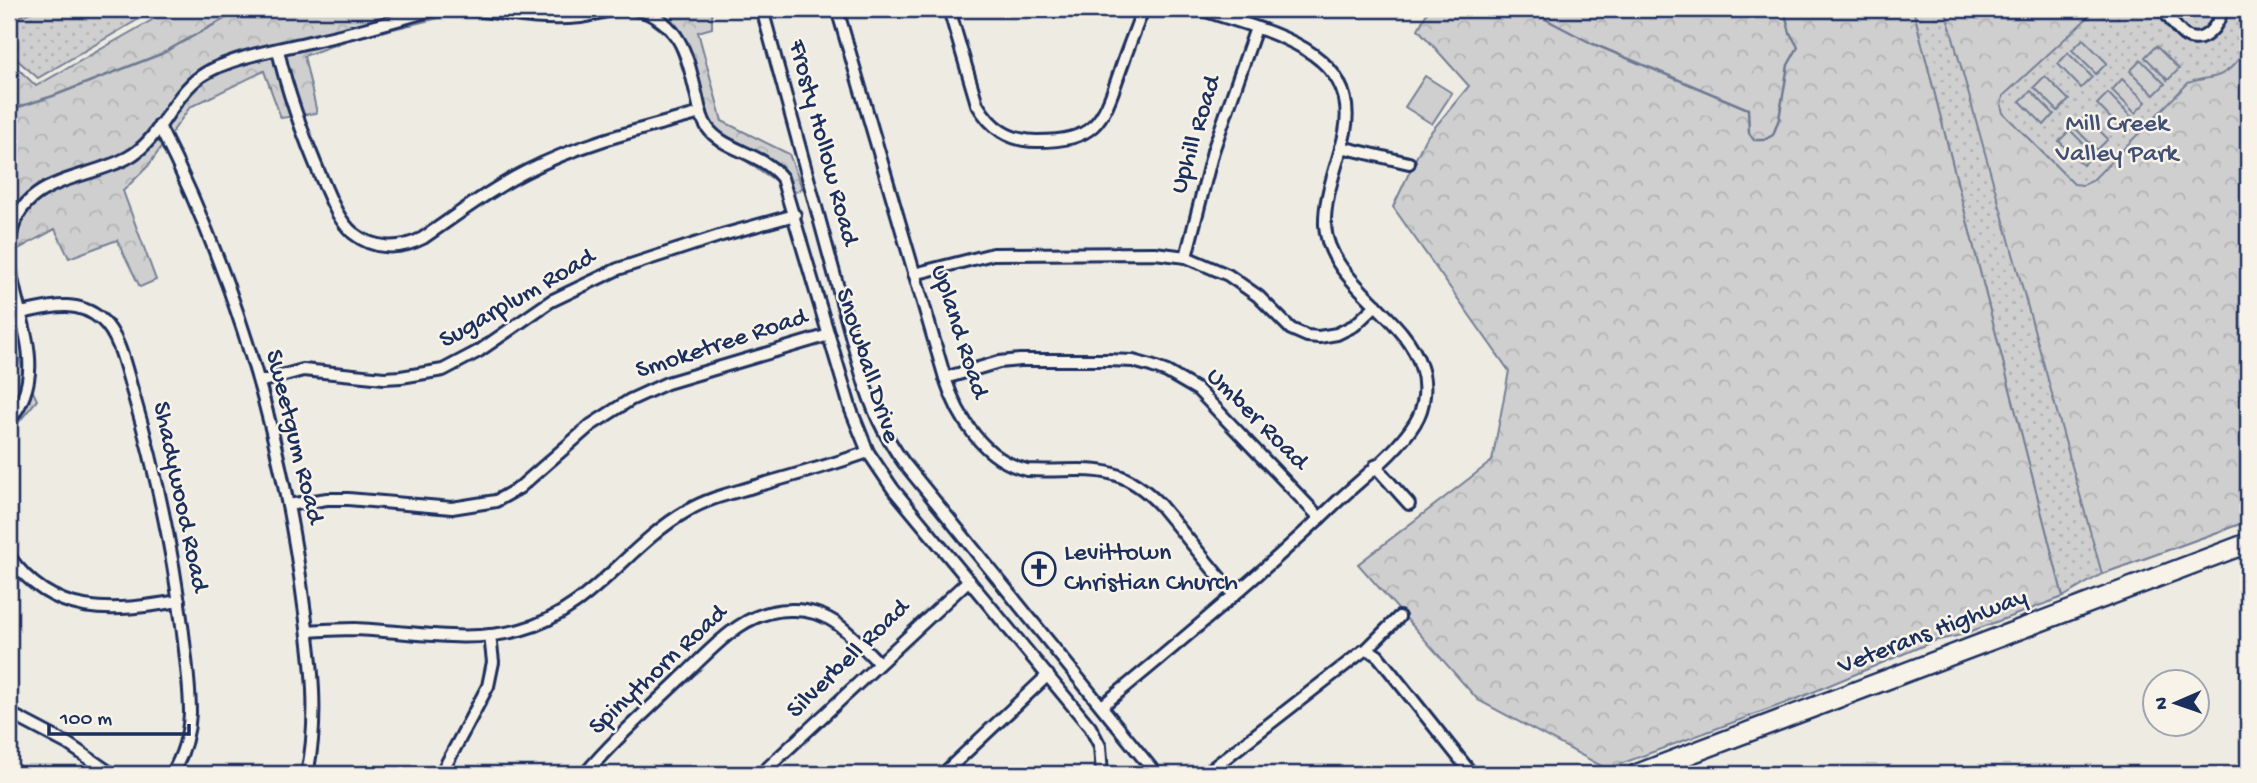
<svg xmlns="http://www.w3.org/2000/svg" width="2257" height="783" font-family="'Gochi Hand',sans-serif">
  <style>
    .green { fill: url(#green-dots); stroke: #757f96; stroke-width: 2 }
    .forest { fill: url(#forest-crowns); stroke: #757f96; stroke-width: 2 }
    .pitch { fill: #cfcfcf; stroke: #757f96; stroke-width: 2 }
    .lines { fill: none; stroke-linecap: round; stroke-linejoin: round }
    .stream { stroke: #6e7992; stroke-width: 2.5 }
    .minor-casing { stroke: #1b2f5e; stroke-width: 16 }
    .primary-casing { stroke: #1b2f5e; stroke-width: 23 }
    .minor { stroke: #f7f3e8; stroke-width: 10 }
    .primary { stroke: #f7f3e8; stroke-width: 18 }
    .labels { text-anchor: middle; dominant-baseline: central; stroke-width: 5; stroke-linejoin: round; paint-order: stroke }
    .park-label { font-size: 26px; fill: #3f4f75; stroke: #f7f3e8 }
    .street-label { font-size: 26px; fill: #1b2f5e; stroke: #f7f3e8 }
    .poi-label { font-size: 26px; fill: #1b2f5e; stroke: #f7f3e8; text-anchor: start }
  </style>
  <defs>
    <pattern id="green-dots" width="8" height="8" patternUnits="userSpaceOnUse" patternTransform="scale(1.75)"><rect width="8" height="8" fill="#cfcfcf"/><path d="M2 2h.1M6 6h.1" fill="none" stroke="#b1b2b4" stroke-width="1.8" stroke-linecap="round"/></pattern>
    <pattern id="forest-crowns" width="20" height="18" patternUnits="userSpaceOnUse" patternTransform="scale(1.75)"><rect width="20" height="18" fill="#cfcfcf"/><path d="M2 6a3 3 0 1 1 6 0M12 15a3 3 0 1 1 6 0" fill="none" stroke="#b1b2b4"/></pattern>
  </defs>
  <rect width="100%" height="100%" fill="#eeebe2"/>
  <filter id="ink" filterUnits="userSpaceOnUse"><feTurbulence type="fractalNoise" baseFrequency=".0143" numOctaves="2"/><feDisplacementMap in="SourceGraphic" scale="14" xChannelSelector="R" yChannelSelector="G"/><feConvolveMatrix kernelMatrix="1 2 1 2 8 2 1 2 1" color-interpolation-filters="sRGB"/></filter>
  <g filter="url(#ink)">
    <g class="green">
      <polygon points="40,9 156,9 38,78 15,58 9,20"/>
      <polygon points="1913,9 2248,9 2248,521 2102,574 2063,597"/>
    </g>
    <g class="forest">
      <polygon points="163,9 698,9 712,12 712,28 698,32 722,121 789,154 802,188 794,193 704,133 673,41 647,19 621,16 451,15 348,40 304,56 317,113 281,118 264,71 190,107 148,166 123,191 156,280 140,287 117,240 69,258 55,229 9,254 9,60 36,86 152,20"/>
      <polygon points="1429,9 1913,9 2063,597 1961,635 1934,641 1799,698 1607,769 1478,700 1358,564 1492,461 1509,371 1393,207 1425,139 1469,86 1418,29"/>
      <path d="M 1945,9 L 2097,9 L 2003,96 L 2001,105 L 2003,113 L 2074,184 L 2083,185 L 2092,181 L 2188,83 C 2198,79 2207,79 2217,76 C 2232,71 2242,56 2248,42 L 2248,521 L 2102,574 Z"/>
      <polygon points="9,320 22,368 37,400 9,434"/>
    </g>
    <g class="pitch">
      <polygon points="2083,39 2107,63 2096,74 2072,50"/>
      <polygon points="2156,46 2179,69 2168,80 2145,57"/>
      <polygon points="2068,53 2092,77 2081,88 2058,64"/>
      <polygon points="2141,60 2165,84 2154,95 2130,71"/>
      <polygon points="1425,76 1452,93 1432,124 1405,107"/>
      <polygon points="2045,76 2069,100 2058,111 2034,87"/>
      <polygon points="2122,79 2146,102 2135,113 2112,90"/>
      <polygon points="2031,91 2054,114 2044,125 2020,101"/>
      <polygon points="2108,93 2131,117 2120,128 2097,104"/>
      <polygon points="2085,116 2108,139 2097,150 2074,127"/>
      <polygon points="2070,130 2094,154 2083,165 2059,141"/>
    </g>
    <g class="lines">
      <g class="stream">
        <polyline points="1526,9 1591,43 1748,109 1749,133 1754,140 1764,140 1773,135 1779,119 1788,65 1798,47 1790,33 1784,9"/>
        <polyline points="9,110 53,96 161,54 242,9"/>
      </g>
      <defs>
        <g id="minor">
          <polyline points="9,9 11,9"/>
          <path d="M 467,9 C 508,14 539,21 581,17 C 594,15 606,10 619,9"/>
          <path d="M 637,9 C 682,23 687,56 697,97 C 699,107 701,118 707,127 C 723,151 762,152 782,178 L 851,410 L 868,452 L 893,489 L 1090,727 L 1100,746 L 1102,774"/>
          <path d="M 762,9 L 861,372 C 871,407 883,434 904,463 L 1156,774"/>
          <path d="M 837,9 L 945,378 C 958,418 984,460 1027,470 C 1085,473 1116,458 1160,505 L 1234,595"/>
          <path d="M 949,9 L 977,104 C 991,128 1009,141 1037,141 C 1094,141 1102,124 1119,74 C 1126,52 1135,31 1143,9"/>
          <path d="M 2162,9 C 2169,17 2176,29 2184,35 C 2202,48 2220,25 2222,9"/>
          <path d="M 278,50 C 288,96 304,138 323,182 C 331,200 338,220 353,233 C 374,250 400,250 423,238 C 457,215 491,189 527,171 C 581,143 642,129 701,113"/>
          <path d="M 159,126 C 235,276 283,439 304,606 C 312,662 319,718 307,774"/>
          <polyline points="1341,147 1409,163"/>
          <polyline points="1186,257 1213,151 1256,28"/>
          <polyline points="914,274 993,254 1155,253 1186,257 1228,275 1258,296 1291,329 1307,336 1319,337 1337,334 1355,325 1376,305"/>
          <path d="M 21,313 C 50,307 77,298 102,320 C 120,336 126,370 133,393 C 156,471 173,552 183,633 C 186,660 190,687 190,713 C 189,735 183,755 172,774"/>
          <polyline points="945,378 999,362 1020,360 1107,360 1133,361 1151,366 1167,372 1198,390 1320,518"/>
          <polyline points="259,382 303,370 384,378 401,377 443,370 479,351 551,301 618,269 722,235 795,215"/>
          <path d="M 9,421 C 57,362 4,305 10,242 C 17,177 84,181 127,158 C 161,140 170,98 201,76 C 228,57 285,48 318,40 C 357,32 397,20 436,9"/>
          <polyline points="1375,466 1409,504"/>
          <polyline points="288,505 327,499 348,499 452,508 496,501 519,488 591,425 630,400 667,383 829,335"/>
          <path d="M 9,556 C 53,619 113,612 179,601"/>
          <path d="M 308,631 C 324,630 339,629 355,629 C 409,631 467,644 520,630 C 590,612 626,546 687,511 C 708,498 733,493 756,486 C 794,475 832,465 868,452"/>
          <polyline points="1366,650 1399,617"/>
          <path d="M 1102,706 C 1184,639 1265,571 1341,498 C 1366,475 1397,452 1415,423 C 1425,407 1427,385 1421,367 C 1405,313 1328,283 1325,225 C 1324,194 1339,162 1345,132 C 1361,47 1259,30 1200,9"/>
          <polyline points="9,713 68,744 112,774"/>
          <polyline points="441,774 488,686 493,662 490,635"/>
          <path d="M 585,774 C 613,740 648,710 680,679 C 713,649 742,610 790,610 C 807,609 826,615 840,626 C 854,637 866,650 879,663"/>
          <polyline points="761,774 969,580"/>
          <polyline points="943,774 1048,675"/>
          <polyline points="1205,774 1363,651 1369,650 1378,656 1472,774"/>
        </g>
        <polyline id="primary" points="1637,774 2248,543"/>
      </defs>
      <use href="#minor" class="minor-casing"/>
      <use href="#primary" class="primary-casing"/>
      <use href="#minor" class="minor"/>
      <use href="#primary" class="primary"/>
    </g>
  </g>
  <defs>
    <symbol id="church-ring" viewBox="-11 -11 22 22"><circle r="9.5" fill="#f7f3e8" stroke="#1b2f5e" stroke-width="1.5"/><path d="M-1.2-6h2.4v3.5h3.3v2.4h-3.3V6h-2.4V-.1h-3.3v-2.4h3.3Z" fill="#1b2f5e"/></symbol>
  </defs>
  <g fill-rule="evenodd">
    <use href="#church-ring" x="1020" y="550" width="38" height="38"/>
  </g>
  <g class="labels">
    <g class="park-label">
      <text x="2117" y="125">Mill Creek<tspan x="2117" dy="30">Valley Park</tspan></text>
    </g>
    <g class="street-label">
      <text transform="translate(1197 135) rotate(-73)">Uphill Road</text>
      <text transform="translate(822 143) rotate(75)">Frosty Hollow Road</text>
      <text transform="translate(518 300) rotate(-30)">Sugarplum Road</text>
      <text transform="translate(958 332) rotate(72)">Upland Road</text>
      <text transform="translate(722 345) rotate(-18)">Smoketree Road</text>
      <text transform="translate(866 366) rotate(72)">Snowball Drive</text>
      <text transform="translate(1256 420) rotate(45)">Umber Road</text>
      <text transform="translate(293 437) rotate(76)">Sweetgum Road</text>
      <text transform="translate(179 497) rotate(78)">Shadywood Road</text>
      <text transform="translate(1933 633) rotate(-21)">Veterans Highway</text>
      <text transform="translate(849 660) rotate(-44)">Silverbell Road</text>
      <text transform="translate(659 671) rotate(-43)">Spinythorn Road</text>
    </g>
    <g class="poi-label">
      <text x="1064" y="554">Levittown<tspan x="1064" dy="30">Christian Church</tspan></text>
    </g>
  </g>
  <rect width="2257" height="783" fill="none" stroke="#f7f3e8" stroke-width="35"/>
  <rect x="18" y="18" width="2222" height="748" fill="none" stroke="#1b2f5e" stroke-width="2.5" filter="url(#ink)"/>
  <g transform="translate(2176 703) rotate(268)"><circle r="33" fill="#f7f3e8" stroke="#9fa5b1" stroke-width="2"/>
  <path d="M0-5L12 26L0 18L-12 26Z" fill="#1b2f5e"/>
  <text y="-10" font-size="19" font-weight="bold" text-anchor="middle" fill="#1b2f5e">N</text>
  </g>
  <path d="M49 724v10h140v-10" fill="none" stroke="#1b2f5e" stroke-width="3.5"/>
  <text x="60" y="724" font-size="21" fill="#1b2f5e" stroke="#f7f3e8" stroke-width="5" paint-order="stroke">100 m</text>
</svg>
